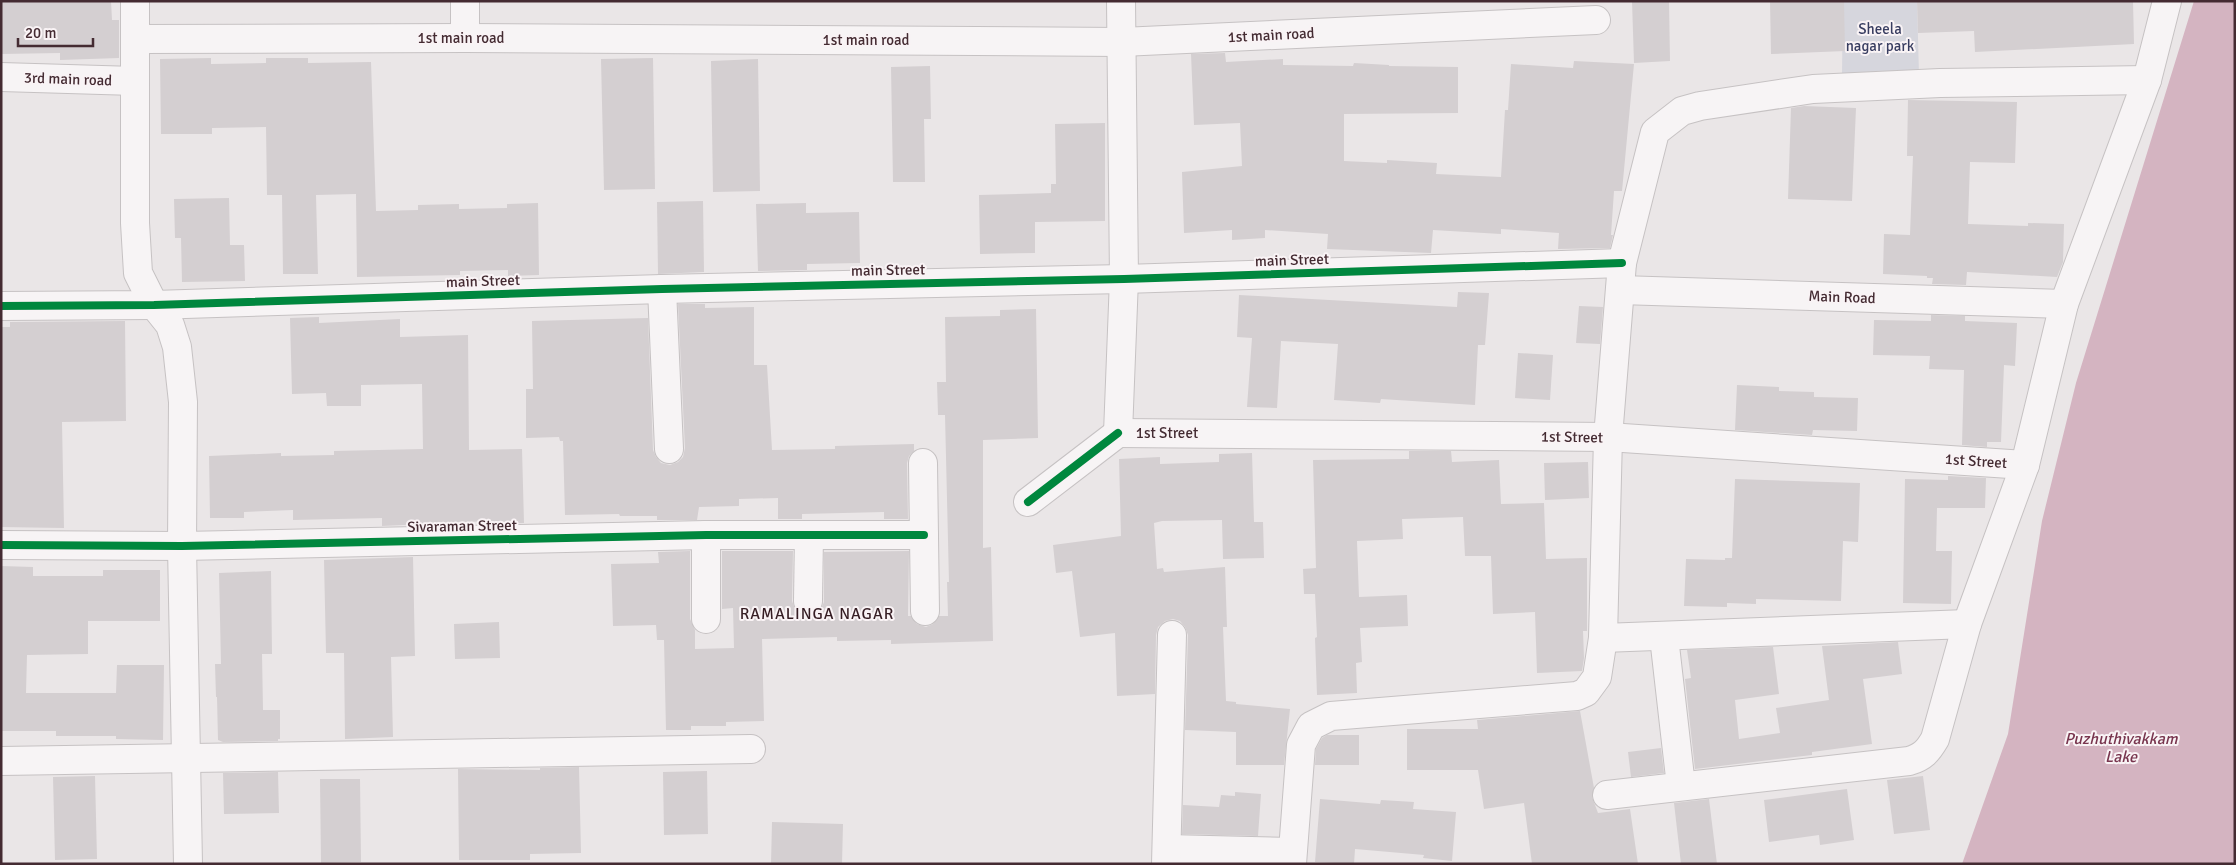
<svg xmlns="http://www.w3.org/2000/svg" width="2236" height="865" font-family="Signika,sans-serif">
  <style>
    .green { fill: #d6d6dd }
    .water { fill: #d4b4c1 }
    .building { fill: #d4cfd1 }
    .lines { fill: none; stroke-linecap: round; stroke-linejoin: round }
    .minor-casing { stroke: #c6c2c3; stroke-width: 30 }
    .minor { stroke: #f7f4f5; stroke-width: 28 }
    .cycleway-casing { stroke: #f9f3f5; stroke-width: 11 }
    .cycleway { stroke: #00873e; stroke-width: 8 }
    .labels { text-anchor: middle; dominant-baseline: central; stroke-width: 4; stroke-linejoin: round; paint-order: stroke }
    .park-label { font-size: 15px; fill: #383d60; stroke: #f9f3f5 }
    .street-label { font-size: 15px; fill: #442b32; stroke: #f9f3f5 }
    .neighbourhood-label { font-size: 16px; letter-spacing: 1px; fill: #351d23; stroke: #f9f3f5 }
    .water-label { font-size: 16px; font-style: italic; fill: #78354e; stroke: #f9f3f5 }
  </style>
  <rect width="100%" height="100%" fill="#eae6e7"/>
  <polygon class="green" points="1843,1 1917,1 1919,75 1842,73"/>
  <polygon class="water" points="2194,1 2235,1 2235,864 1962,864 2008,734 2042,521 2076,383"/>
  <g class="building">
    <polygon points="1,1 111,1 112,20 119,20 119,58 60,60 60,53 1,54"/>
    <polygon points="1632,1 1669,1 1670,61 1634,63"/>
    <polygon points="1770,1 1844,1 1845,51 1771,54"/>
    <polygon points="1917,1 2133,1 2134,44 1975,52 1974,31 1918,33"/>
    <polygon points="1225,53 1226,62 1283,59 1283,65 1353,66 1354,63 1389,65 1389,66 1458,67 1458,113 1344,114 1344,161 1387,163 1387,160 1437,163 1436,174 1501,177 1505,110 1508,110 1511,64 1573,68 1574,61 1634,64 1622,191 1614,191 1611,235 1613,235 1610,248 1558,249 1559,233 1501,229 1501,234 1433,230 1431,253 1327,249 1328,234 1265,230 1265,238 1232,240 1232,230 1184,233 1182,172 1242,166 1240,123 1194,125 1191,54"/>
    <polygon points="211,58 211,64 266,63 266,58 308,58 308,63 371,62 376,211 418,210 418,205 459,204 459,209 507,208 507,204 538,203 539,275 508,276 508,270 460,271 460,275 357,277 356,194 316,195 318,274 283,274 282,195 267,195 266,127 212,128 212,134 161,134 160,59"/>
    <polygon points="653,58 655,189 604,190 601,59"/>
    <polygon points="758,59 760,191 713,192 711,61"/>
    <polygon points="930,66 931,119 924,119 925,182 893,182 891,67"/>
    <polygon points="1908,100 2017,102 2015,163 1970,162 1968,224 2028,226 2028,223 2064,224 2063,262 2057,277 1967,272 1966,285 1932,284 1933,278 1927,278 1927,276 1883,274 1884,234 1910,235 1913,156 1907,156"/>
    <polygon points="1804,106 1856,108 1852,201 1788,199 1791,108"/>
    <polygon points="1105,123 1105,221 1035,222 1035,253 980,254 979,195 1051,193 1051,184 1056,184 1055,124"/>
    <polygon points="229,198 230,245 244,245 245,281 182,282 181,238 175,238 174,199"/>
    <polygon points="703,201 704,272 658,274 657,202"/>
    <polygon points="806,203 806,213 859,212 860,263 807,264 807,270 758,271 756,204"/>
    <polygon points="1458,292 1489,293 1485,345 1478,345 1475,405 1381,399 1380,403 1334,400 1338,344 1281,341 1277,408 1247,407 1252,338 1237,337 1239,295 1457,307"/>
    <polygon points="678,304 705,304 705,308 754,307 754,365 767,365 772,450 835,449 835,446 914,444 914,451 909,456 907,463 908,519 884,519 884,512 802,514 802,519 778,519 778,498 739,499 739,506 699,507 697,520 657,520 657,516 620,516 619,514 565,515 563,441 560,441 559,437 526,438 526,389 533,389 532,321 648,318 653,450 656,457 661,463 670,465 678,462 683,457 685,448"/>
    <polygon points="1579,306 1603,307 1600,344 1576,343"/>
    <polygon points="1036,309 1038,438 983,440 983,548 991,547 993,641 891,644 891,640 837,641 837,637 762,639 764,721 726,722 726,726 691,726 691,730 666,730 664,640 657,640 656,625 613,626 611,564 659,563 658,552 690,551 690,619 695,630 695,649 734,648 733,608 722,609 722,551 793,551 792,601 795,609 800,614 808,617 816,614 821,609 824,602 824,552 909,551 908,616 911,616 917,624 926,627 933,624 939,616 948,616 947,582 949,582 945,415 938,415 937,382 946,382 945,317 1000,316 1000,310"/>
    <polygon points="1931,315 1965,316 1965,321 2017,323 2015,366 2004,365 2001,442 1987,442 1987,447 1962,445 1964,370 1929,369 1930,356 1873,355 1874,320 1931,321"/>
    <polygon points="319,317 319,323 400,319 400,337 468,335 469,450 522,449 524,523 488,524 488,521 382,526 382,518 293,520 293,510 244,512 244,518 210,518 209,456 281,453 281,456 334,455 334,451 423,449 422,384 361,385 361,406 327,406 326,393 292,394 290,318"/>
    <polygon points="125,321 126,421 62,422 64,528 1,527 1,327 10,327 10,322"/>
    <polygon points="1518,353 1553,355 1550,400 1515,398"/>
    <polygon points="1737,385 1779,387 1779,391 1814,392 1814,397 1858,398 1857,431 1813,430 1812,435 1735,430"/>
    <polygon points="1409,451 1451,451 1452,462 1499,460 1501,504 1544,503 1546,559 1587,558 1587,631 1583,631 1584,658 1582,671 1537,673 1535,612 1493,614 1491,556 1465,556 1463,517 1402,519 1403,539 1357,541 1359,597 1407,595 1408,626 1360,628 1362,662 1356,663 1357,693 1317,695 1315,638 1317,637 1315,594 1304,594 1303,569 1316,568 1313,460 1409,459"/>
    <polygon points="1252,453 1254,522 1263,522 1264,558 1223,559 1222,520 1162,521 1154,523 1157,569 1163,568 1164,572 1225,567 1227,627 1223,627 1226,701 1236,702 1236,704 1290,709 1284,765 1236,765 1236,732 1185,730 1188,635 1185,627 1180,621 1173,619 1165,621 1158,627 1156,635 1155,694 1117,696 1115,633 1080,637 1072,571 1056,573 1053,545 1121,536 1119,459 1160,457 1160,464 1219,462 1219,454"/>
    <polygon points="1588,462 1589,498 1545,500 1544,463"/>
    <polygon points="1948,476 1986,478 1985,508 1937,508 1936,551 1952,551 1951,604 1903,603 1905,479 1948,480"/>
    <polygon points="1735,479 1860,483 1858,542 1843,541 1841,601 1756,599 1756,604 1727,603 1727,607 1684,606 1686,559 1725,560 1725,558 1732,558"/>
    <polygon points="413,557 415,656 391,657 393,737 345,739 344,653 326,653 324,560"/>
    <polygon points="1,566 33,567 33,576 103,576 103,570 160,570 160,621 88,621 88,654 27,655 26,693 116,693 117,665 164,665 163,740 116,739 116,736 56,736 56,731 1,731"/>
    <polygon points="271,571 272,654 262,654 263,710 280,710 280,739 278,739 278,741 223,742 218,740 217,697 216,697 215,664 221,664 219,573"/>
    <polygon points="499,622 500,658 455,659 454,624"/>
    <polygon points="1898,642 1902,674 1863,679 1872,744 1812,752 1812,755 1695,769 1685,679 1691,678 1687,650 1773,647 1779,694 1735,700 1739,739 1780,733 1776,708 1829,700 1822,646"/>
    <polygon points="1580,711 1594,788 1592,797 1598,813 1630,809 1638,864 1532,864 1524,803 1484,809 1478,770 1407,770 1407,729 1478,729 1477,720"/>
    <polygon points="1327,735 1359,735 1359,765 1315,765 1316,749 1322,738"/>
    <polygon points="1661,748 1664,773 1631,777 1628,752"/>
    <polygon points="579,767 581,853 530,854 530,860 459,860 458,769 540,770 540,768"/>
    <polygon points="707,771 708,834 664,835 663,772"/>
    <polygon points="278,772 279,813 224,814 223,773"/>
    <polygon points="95,776 97,859 55,860 53,777"/>
    <polygon points="1923,776 1930,830 1894,834 1887,780"/>
    <polygon points="320,779 360,779 361,862 321,863"/>
    <polygon points="1847,789 1854,840 1820,845 1819,835 1769,842 1764,800"/>
    <polygon points="1235,792 1261,794 1258,836 1182,834 1183,805 1219,807 1221,795 1235,796"/>
    <polygon points="1320,799 1380,804 1381,800 1414,802 1413,809 1456,812 1452,861 1423,858 1424,855 1355,849 1354,864 1315,862"/>
    <polygon points="1709,799 1717,864 1681,864 1674,803"/>
    <polygon points="772,822 843,824 842,864 771,864"/>
  </g>
  <g class="lines">
    <defs>
      <g id="minor">
        <polyline points="135,1 135,223 138,273 154,305 170,325 177,347 183,402 182,546 188,864"/>
        <polyline points="465,38 465,1"/>
        <polyline points="136,39 465,38 1122,42 1596,20"/>
        <polyline points="1,77 135,81"/>
        <polyline points="662,289 669,449"/>
        <polyline points="1620,290 2064,304"/>
        <polyline points="1,306 154,305 662,289 1124,279 1622,263"/>
        <polyline points="1118,433 1608,437 2025,465"/>
        <polyline points="1118,433 1124,279 1121,1"/>
        <polyline points="923,463 925,611"/>
        <polyline points="1028,502 1118,433"/>
        <polyline points="1,545 182,546 706,535 924,535"/>
        <polyline points="808,601 809,535"/>
        <polyline points="706,619 706,535"/>
        <polyline points="1664,637 1681,786"/>
        <polyline points="1603,638 1967,624"/>
        <polyline points="1,761 751,749"/>
        <path d="M 1607,795 L 1909,761 C 1923,757 1928,751 1935,739 L 1967,624 L 2025,465 L 2064,304 L 2147,80 L 2167,1"/>
        <polyline points="1167,849 1292,852"/>
        <polyline points="1166,864 1172,635"/>
        <polyline points="1292,864 1301,745 1311,726 1331,716 1577,696 1586,692 1597,677 1603,638 1608,437 1622,263 1655,132 1682,111 1700,106 1813,89 1940,83 2147,80"/>
      </g>
    </defs>
    <use href="#minor" class="minor-casing"/>
    <use href="#minor" class="minor"/>
    <defs>
      <g id="cycleway">
        <polyline points="1,306 154,305 662,289 1124,279 1622,263"/>
        <polyline points="1028,502 1118,433"/>
        <polyline points="1,545 182,546 706,535 924,535"/>
      </g>
    </defs>
    <use href="#cycleway" class="cycleway-casing"/>
    <use href="#cycleway" class="cycleway"/>
  </g>
  <g class="labels">
    <g class="park-label">
      <text x="1880" y="29">Sheela<tspan x="1880" dy="17">nagar park</tspan></text>
    </g>
    <g class="street-label">
      <text transform="translate(1271 35) rotate(-3)">1st main road</text>
      <text x="461" y="38">1st main road</text>
      <text x="866" y="40">1st main road</text>
      <text transform="translate(68 79) rotate(2)">3rd main road</text>
      <text transform="translate(1292 260) rotate(-2)">main Street</text>
      <text transform="translate(888 270) rotate(-1)">main Street</text>
      <text transform="translate(483 281) rotate(-2)">main Street</text>
      <text transform="translate(1842 297) rotate(2)">Main Road</text>
      <text x="1167" y="433">1st Street</text>
      <text transform="translate(1572 437) rotate(1)">1st Street</text>
      <text transform="translate(1976 461) rotate(4)">1st Street</text>
      <text transform="translate(462 526) rotate(-1)">Sivaraman Street</text>
    </g>
    <g class="neighbourhood-label">
      <text x="817" y="614">RAMALINGA NAGAR</text>
    </g>
    <g class="water-label">
      <text x="2121" y="739">Puzhuthivakkam<tspan x="2121" dy="18">Lake</tspan></text>
    </g>
  </g>
  <rect width="2236" height="865" fill="none" stroke="#442b32" stroke-width="5"/>
  <path d="M18 38v8h75v-8" fill="none" stroke="#442b32" stroke-width="2.5"/>
  <text x="25" y="38" font-size="15" fill="#442b32" stroke="#f9f3f5" stroke-width="4" paint-order="stroke">20 m</text>
</svg>
